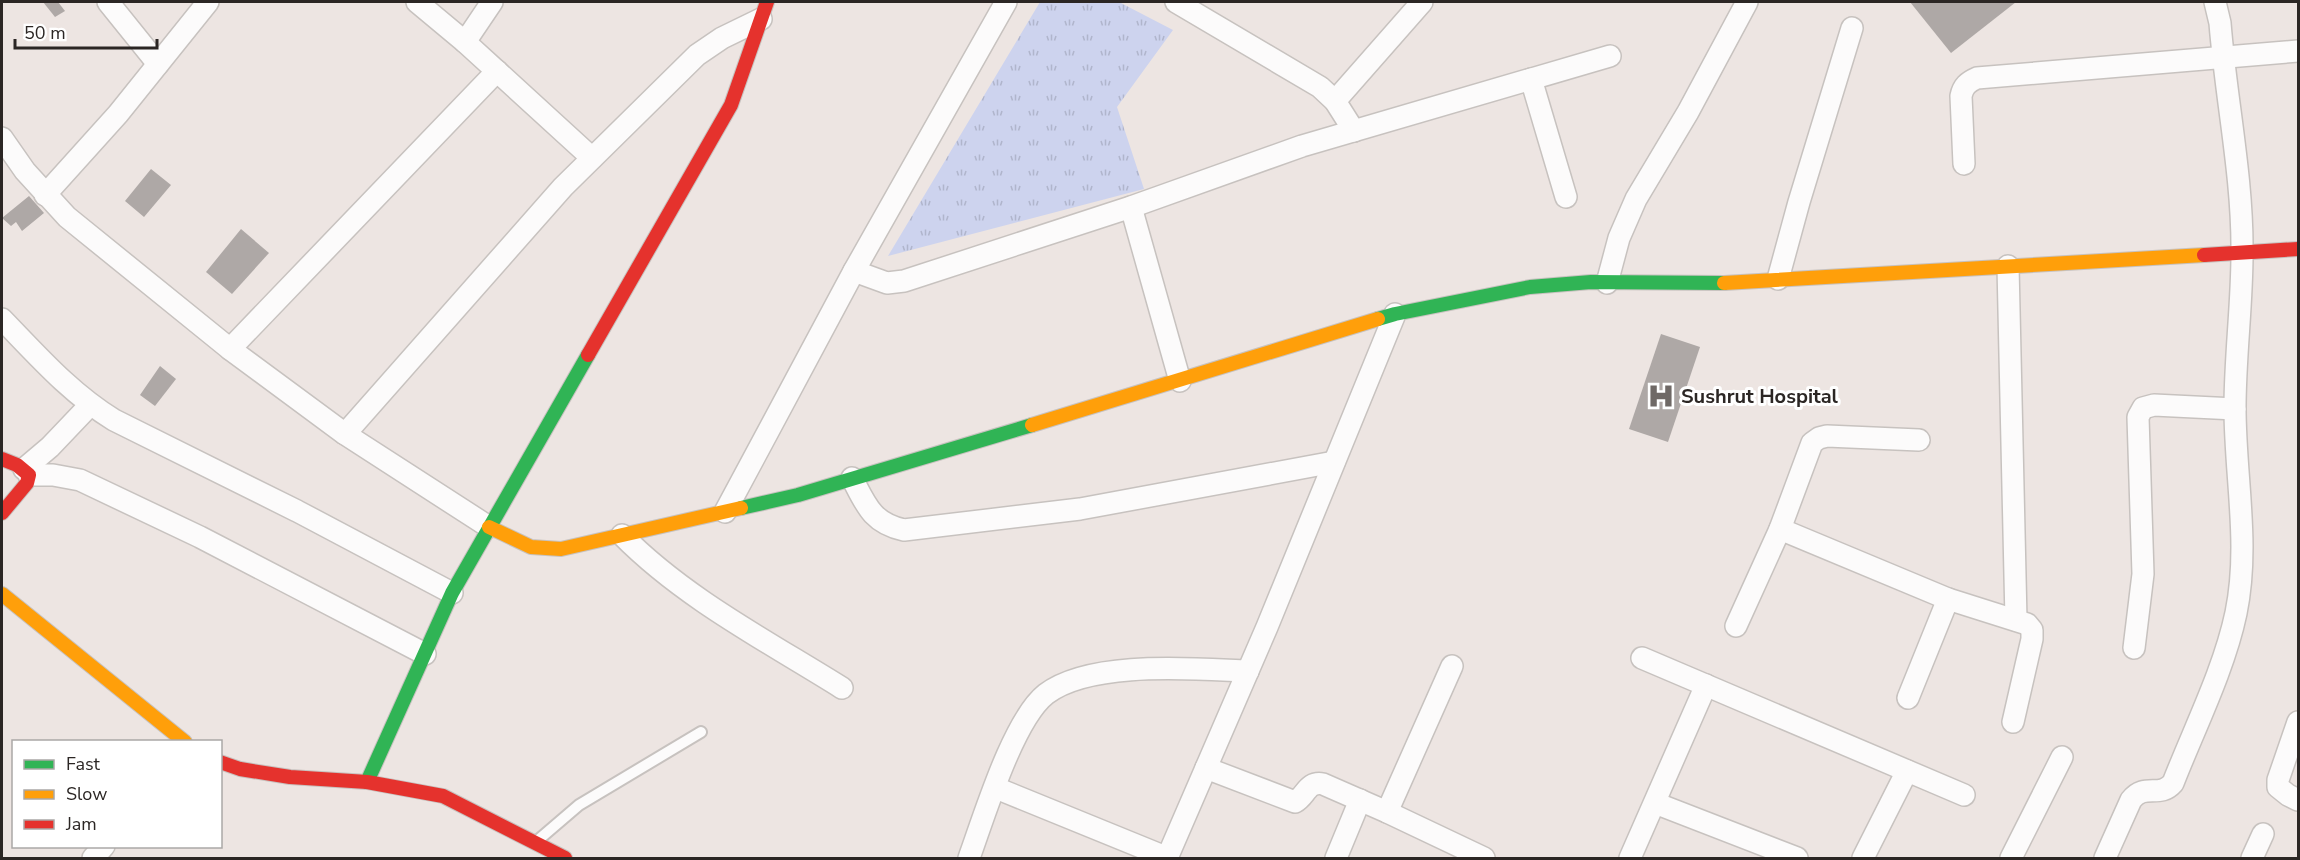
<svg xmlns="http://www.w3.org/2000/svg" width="2300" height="860" font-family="'Nunito Sans',sans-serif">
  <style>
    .grass { fill: url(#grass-tufts) }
    .building { fill: #aea8a6 }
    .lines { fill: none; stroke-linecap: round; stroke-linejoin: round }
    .lane-casing { stroke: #c7c2bf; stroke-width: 14 }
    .street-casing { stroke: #c7c2bf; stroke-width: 24 }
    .fast-casing { stroke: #c7c2bf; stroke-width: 16 }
    .slow-casing { stroke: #c7c2bf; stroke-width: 16 }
    .jam-casing { stroke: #c7c2bf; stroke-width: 16 }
    .lane { stroke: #fcfbfb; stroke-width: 10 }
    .street { stroke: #fcfbfb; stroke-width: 21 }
    .fast { stroke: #30b455; stroke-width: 14 }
    .slow { stroke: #ff9f0a; stroke-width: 14 }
    .jam { stroke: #e5322d; stroke-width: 14 }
    .labels { text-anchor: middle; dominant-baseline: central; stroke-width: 6; stroke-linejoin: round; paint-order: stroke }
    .poi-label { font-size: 20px; font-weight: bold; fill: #2b2624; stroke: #fff; text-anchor: start }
  </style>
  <defs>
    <pattern id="grass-tufts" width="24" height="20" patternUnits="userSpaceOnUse" patternTransform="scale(1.5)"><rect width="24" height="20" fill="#cdd3ee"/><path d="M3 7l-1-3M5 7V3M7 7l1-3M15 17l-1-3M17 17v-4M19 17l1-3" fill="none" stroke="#b0b5cc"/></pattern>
  </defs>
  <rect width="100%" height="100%" fill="#ede5e2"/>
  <polygon class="grass" points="1040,2 1119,2 1173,30 1117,107 1144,189 888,256"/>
  <g class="building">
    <polygon points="43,2 58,2 65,11 55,17"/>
    <polygon points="1910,2 2016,2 1951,53"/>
    <polygon points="151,169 171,185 144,217 125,201"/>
    <polygon points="29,196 44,213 22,231 16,222 11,226 2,218"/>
    <polygon points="241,229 269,253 232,294 206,272"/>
    <polygon points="1661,334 1700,347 1668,442 1629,429"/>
    <polygon points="160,366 176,379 155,406 140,395"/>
  </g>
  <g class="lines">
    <defs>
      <polyline id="lane" points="537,841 579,805 701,732"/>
      <g id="street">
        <polyline points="108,2 158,64"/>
        <polyline points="417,2 465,42 592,158"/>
        <polyline points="1176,2 1320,87 1335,101 1354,131"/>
        <polyline points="465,42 492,2"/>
        <polyline points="1531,79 1566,197"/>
        <polyline points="1335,101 1422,2"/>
        <polyline points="2,138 25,171 67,217 230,349 345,434 489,527"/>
        <path d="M 1964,164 L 1961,96 C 1963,86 1968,82 1977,78 L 2298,51"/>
        <polyline points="45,195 118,114 208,2"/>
        <polyline points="1131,207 1180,381"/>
        <polyline points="2008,266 2016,620"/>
        <polyline points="854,271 887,283 904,281 1131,207 1302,146 1610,56"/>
        <polyline points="1778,279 1799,202 1852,28"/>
        <polyline points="1607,283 1619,238 1636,199 1688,112 1747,2"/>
        <path d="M 2,319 C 37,355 70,393 114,420 L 297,511 L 452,593"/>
        <polyline points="230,349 497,71"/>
        <polyline points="345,434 563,187 697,55 722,38 761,19"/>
        <polyline points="24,469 50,447 90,405"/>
        <polyline points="29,475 53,475 80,480 200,537 425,654"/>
        <path d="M 852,478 C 866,505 872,523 904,530 L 1080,509 L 1334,462"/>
        <polyline points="725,512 854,271 1006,2"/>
        <polyline points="1780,529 1948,599 2027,624 2032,630 2032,639 2013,722"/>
        <path d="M 622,535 C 684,598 767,641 842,688"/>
        <polyline points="1736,626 1780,529 1812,443 1819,438 1827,436 1919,440"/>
        <polyline points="2134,648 2143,574 2138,417 2143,408 2154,405 2235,409"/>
        <polyline points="1642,658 1964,795"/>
        <polyline points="1908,698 1948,599"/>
        <polyline points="2298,722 2278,780 2278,787 2288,795 2298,800"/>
        <path d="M 1206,768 L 1295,802 C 1306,796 1307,781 1323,784 L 1387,812 L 1484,858"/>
        <polyline points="996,788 1168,858"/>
        <polyline points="1655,803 1797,858"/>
        <polyline points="1387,812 1452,666"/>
        <polyline points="93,858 104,846"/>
        <path d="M 969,858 C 984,817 1013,720 1046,694 C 1091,660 1193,669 1248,671"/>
        <polyline points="1167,858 1267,627 1395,314"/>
        <polyline points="1336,858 1360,800"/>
        <polyline points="1630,858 1706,685"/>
        <polyline points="1863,858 1907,771"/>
        <polyline points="2011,858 2062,757"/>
        <path d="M 2105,858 L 2131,800 C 2145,782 2159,799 2173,783 C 2194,729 2224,670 2236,613 C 2250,545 2235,476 2235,408 C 2235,357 2242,305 2242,254 C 2243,177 2226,100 2220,23 L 2215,2"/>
        <polyline points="2252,858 2263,834"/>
      </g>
      <g id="fast">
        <polyline points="1378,319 1395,314 1530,287 1591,282 1724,283"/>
        <polyline points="741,508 798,495 1032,425"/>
        <polyline points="367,782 452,593 588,355"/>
      </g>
      <g id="slow">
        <polyline points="1724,283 2204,255"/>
        <polyline points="1032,425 1378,319"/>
        <polyline points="489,527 531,547 561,549 741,508"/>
        <polyline points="2,594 185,742"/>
      </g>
      <g id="jam">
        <polyline points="2204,255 2298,249"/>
        <polyline points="588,355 731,105 767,2"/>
        <polyline points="2,459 17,465 29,475 27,483 2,513"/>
        <polyline points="220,762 240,769 290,777 367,782 443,796 565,858"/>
      </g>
    </defs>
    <use href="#lane" class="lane-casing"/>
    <use href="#street" class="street-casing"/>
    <use href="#fast" class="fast-casing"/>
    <use href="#slow" class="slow-casing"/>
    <use href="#jam" class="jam-casing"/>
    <use href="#lane" class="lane"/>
    <use href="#street" class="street"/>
    <use href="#fast" class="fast"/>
    <use href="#slow" class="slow"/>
    <use href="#jam" class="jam"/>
  </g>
  <defs>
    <symbol id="hospital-bare" viewBox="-9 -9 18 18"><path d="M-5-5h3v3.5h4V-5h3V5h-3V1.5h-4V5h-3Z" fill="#6f6966" stroke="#fff" stroke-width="2.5" paint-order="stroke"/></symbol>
  </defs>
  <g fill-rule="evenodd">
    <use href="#hospital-bare" x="1642" y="377" width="38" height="38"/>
  </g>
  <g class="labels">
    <g class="poi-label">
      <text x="1681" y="396">Sushrut Hospital</text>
    </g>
  </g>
  <rect width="2300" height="860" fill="none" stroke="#2b2624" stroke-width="6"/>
  <rect x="12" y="740" width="210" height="108" fill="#ffffff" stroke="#aaa8a7" stroke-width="1.5"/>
  <rect x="24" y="760" width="30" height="9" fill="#30b455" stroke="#aaa8a7" stroke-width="1.5"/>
  <text x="66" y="770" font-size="18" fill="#2b2624">Fast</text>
  <rect x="24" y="790" width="30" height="9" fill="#ff9f0a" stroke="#aaa8a7" stroke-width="1.5"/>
  <text x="66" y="800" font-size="18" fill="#2b2624">Slow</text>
  <rect x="24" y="820" width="30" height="9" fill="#e5322d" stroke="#aaa8a7" stroke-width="1.5"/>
  <text x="66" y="830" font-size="18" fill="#2b2624">Jam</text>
  <path d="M15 39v9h142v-9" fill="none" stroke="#2b2624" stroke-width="3"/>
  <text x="24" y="39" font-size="18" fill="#2b2624" stroke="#ffffff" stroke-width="4.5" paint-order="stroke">50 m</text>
</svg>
